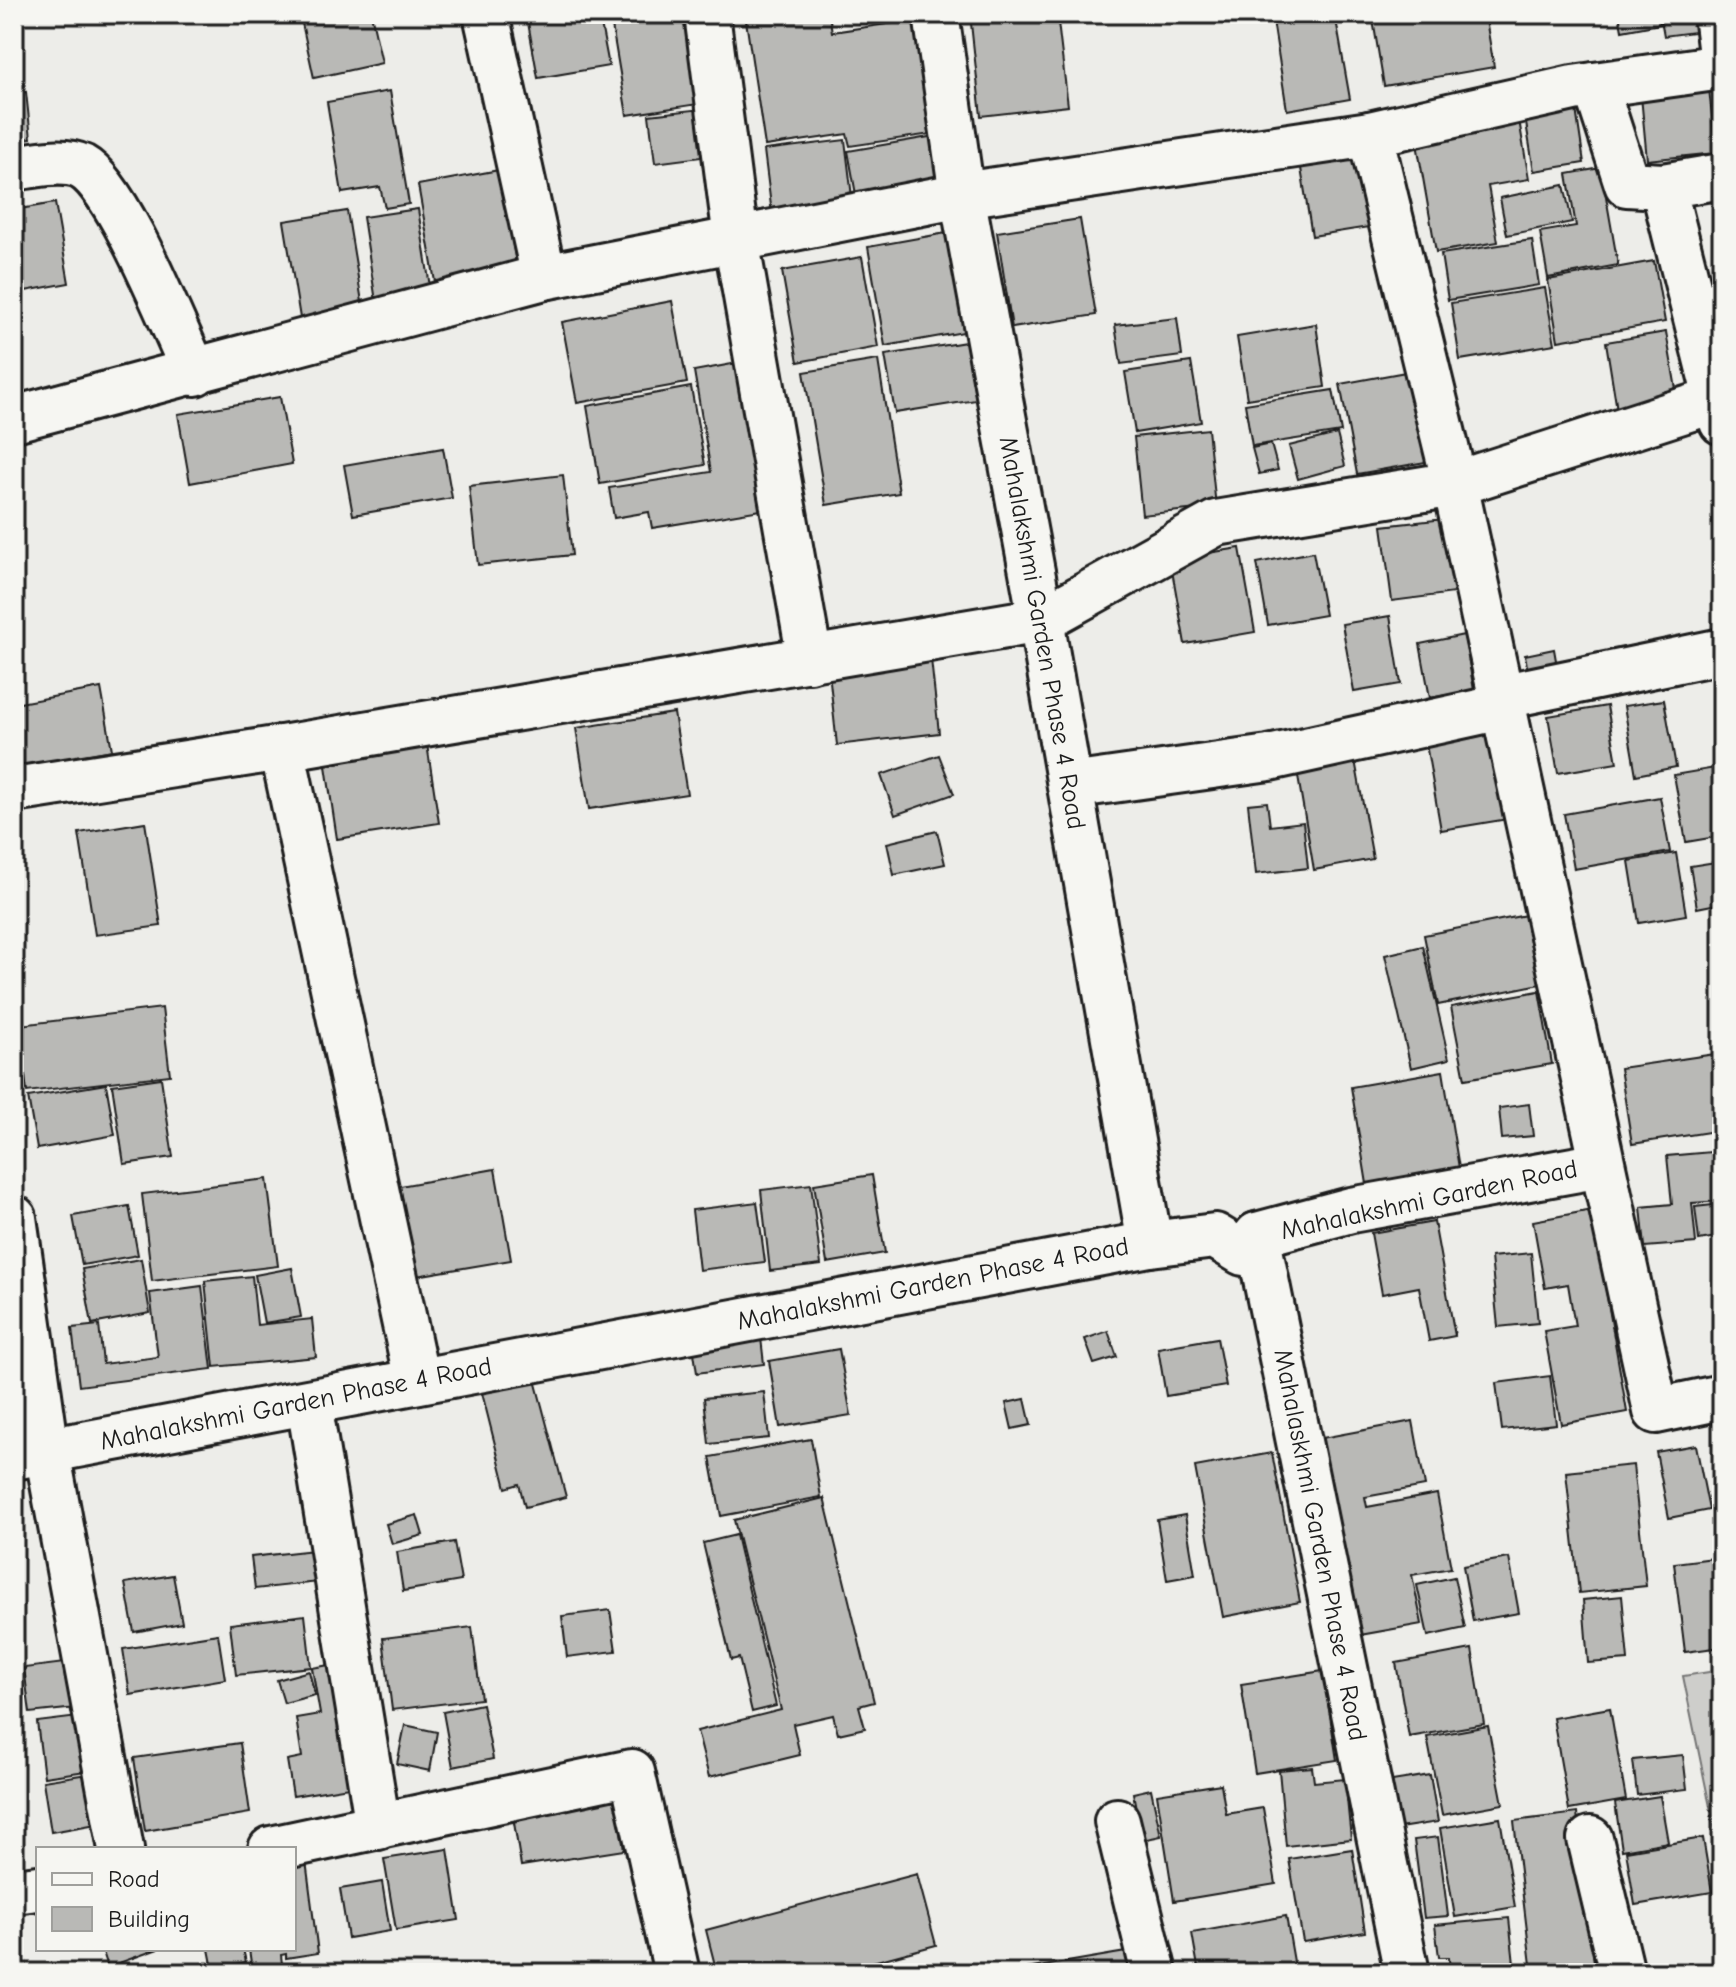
<svg xmlns="http://www.w3.org/2000/svg" width="1736" height="1987" font-family="'Comic Neue',sans-serif">
  <style>
    .green { fill: #cececb; stroke: #757574; stroke-width: 2 }
    .building { fill: #b9b9b6; stroke: #1c1c1c; stroke-width: 2 }
    .lines { fill: none; stroke-linecap: round; stroke-linejoin: round }
    .minor-casing { stroke: #1c1c1c; stroke-width: 50 }
    .minor { stroke: #f6f6f2; stroke-width: 44 }
    .labels { text-anchor: middle; dominant-baseline: central; stroke-width: 6; stroke-linejoin: round; paint-order: stroke }
    .street-label { font-size: 26px; fill: #1c1c1c; stroke: #f6f6f2 }
  </style>
  <rect width="100%" height="100%" fill="#edede9"/>
  <filter id="ink" filterUnits="userSpaceOnUse"><feTurbulence type="fractalNoise" baseFrequency=".0125" numOctaves="2"/><feDisplacementMap in="SourceGraphic" scale="16" xChannelSelector="R" yChannelSelector="G"/><feConvolveMatrix kernelMatrix="1 2 1 2 8 2 1 2 1" color-interpolation-filters="sRGB"/></filter>
  <g filter="url(#ink)">
    <polygon class="green" points="1722,1670 1722,1865 1683,1676"/>
    <g class="building">
      <polygon points="300,14 371,14 382,63 314,78"/>
      <polygon points="545,14 599,14 609,66 538,78 527,17"/>
      <polygon points="610,14 696,14 711,102 627,115"/>
      <polygon points="745,14 829,14 832,32 921,19 938,133 850,146 847,134 765,146"/>
      <polygon points="970,14 1057,14 1068,106 981,116"/>
      <polygon points="1272,14 1335,14 1350,99 1287,110"/>
      <polygon points="1372,14 1485,14 1494,67 1384,86"/>
      <polygon points="1619,14 1658,14 1660,24 1622,31"/>
      <polygon points="1660,14 1700,14 1702,31 1664,36"/>
      <polygon points="1709,89 1716,153 1647,160 1641,96"/>
      <polygon points="390,91 409,204 385,208 380,187 342,193 327,102"/>
      <polygon points="26,92 31,138 14,140 14,94"/>
      <polygon points="711,108 717,155 655,163 649,115"/>
      <polygon points="1576,109 1584,163 1534,171 1525,117"/>
      <polygon points="1518,114 1529,179 1488,186 1498,242 1436,252 1415,132"/>
      <polygon points="935,136 943,184 857,200 848,151"/>
      <polygon points="845,140 853,205 772,214 764,150"/>
      <polygon points="1364,152 1375,226 1312,236 1300,162"/>
      <polygon points="1601,168 1618,265 1548,278 1540,232 1576,226 1567,174"/>
      <polygon points="499,170 520,284 438,299 418,185"/>
      <polygon points="1564,185 1572,222 1507,235 1500,198"/>
      <polygon points="55,203 69,283 14,293 14,210"/>
      <polygon points="418,209 432,300 377,308 363,217"/>
      <polygon points="347,211 364,314 301,324 284,221"/>
      <polygon points="1080,219 1096,315 1012,328 997,232"/>
      <polygon points="952,232 969,331 885,346 868,247"/>
      <polygon points="1532,240 1539,285 1448,300 1441,254"/>
      <polygon points="862,257 878,347 798,362 782,271"/>
      <polygon points="1654,261 1665,322 1558,341 1548,280"/>
      <polygon points="1545,288 1555,344 1460,360 1451,303"/>
      <polygon points="672,301 687,383 577,403 562,322"/>
      <polygon points="1177,318 1182,356 1121,364 1115,325"/>
      <polygon points="1316,324 1325,387 1247,399 1237,337"/>
      <polygon points="1666,332 1679,406 1618,416 1606,342"/>
      <polygon points="966,342 976,400 895,413 885,355"/>
      <polygon points="878,360 899,493 826,505 804,372"/>
      <polygon points="743,362 767,509 652,528 649,512 614,518 609,488 711,472 694,371"/>
      <polygon points="1191,362 1201,422 1135,433 1125,372"/>
      <polygon points="1422,369 1437,460 1357,474 1340,384"/>
      <polygon points="691,387 705,465 600,484 587,406"/>
      <polygon points="1333,390 1341,432 1252,446 1245,404"/>
      <polygon points="280,397 292,464 190,483 178,414"/>
      <polygon points="1208,429 1216,507 1142,515 1134,437"/>
      <polygon points="1337,434 1345,466 1298,479 1289,446"/>
      <polygon points="1271,444 1278,470 1259,474 1252,448"/>
      <polygon points="443,448 452,498 353,515 344,465"/>
      <polygon points="563,475 572,555 478,565 469,486"/>
      <polygon points="1453,518 1462,592 1392,601 1382,526"/>
      <polygon points="1240,548 1255,632 1185,644 1170,559"/>
      <polygon points="1313,552 1325,615 1268,625 1257,563"/>
      <polygon points="1390,616 1401,684 1354,692 1342,624"/>
      <polygon points="1464,635 1474,690 1430,698 1420,644"/>
      <polygon points="1554,649 1558,672 1529,677 1525,655"/>
      <polygon points="931,659 939,733 837,745 829,672"/>
      <polygon points="101,688 112,750 14,768 14,704"/>
      <polygon points="1664,700 1676,767 1636,775 1624,706"/>
      <polygon points="1607,706 1617,763 1558,773 1548,716"/>
      <polygon points="674,713 687,794 589,809 576,728"/>
      <polygon points="1722,727 1722,836 1686,842 1674,775 1721,767 1715,728"/>
      <polygon points="1500,731 1514,818 1441,830 1426,744"/>
      <polygon points="427,744 439,823 337,839 325,759"/>
      <polygon points="1353,749 1373,859 1314,870 1295,759"/>
      <polygon points="939,755 954,794 895,815 881,775"/>
      <polygon points="1660,797 1670,852 1574,869 1564,814"/>
      <polygon points="1267,802 1270,826 1303,822 1308,868 1256,874 1248,804"/>
      <polygon points="145,822 161,926 95,935 79,833"/>
      <polygon points="937,831 945,864 894,875 887,843"/>
      <polygon points="1676,853 1686,915 1639,923 1629,861"/>
      <polygon points="1722,861 1722,903 1697,908 1690,866"/>
      <polygon points="1526,915 1540,984 1438,1005 1424,935"/>
      <polygon points="1423,946 1449,1059 1411,1068 1385,955"/>
      <polygon points="1539,991 1552,1064 1465,1079 1451,1007"/>
      <polygon points="162,1008 170,1075 27,1092 19,1025"/>
      <polygon points="1722,1053 1722,1130 1632,1144 1620,1068"/>
      <polygon points="1443,1071 1460,1174 1368,1190 1351,1087"/>
      <polygon points="161,1078 173,1157 124,1164 112,1085"/>
      <polygon points="106,1084 115,1135 37,1149 28,1097"/>
      <polygon points="1529,1104 1533,1136 1502,1139 1499,1108"/>
      <polygon points="1722,1151 1722,1201 1692,1203 1696,1243 1645,1247 1641,1207 1672,1204 1667,1156"/>
      <polygon points="495,1169 511,1260 416,1276 400,1186"/>
      <polygon points="872,1175 885,1253 827,1263 814,1184"/>
      <polygon points="267,1179 278,1266 152,1281 142,1194"/>
      <polygon points="811,1184 821,1265 770,1271 761,1190"/>
      <polygon points="757,1202 765,1262 699,1270 692,1210"/>
      <polygon points="1722,1204 1722,1236 1699,1240 1695,1207"/>
      <polygon points="129,1206 138,1255 82,1265 73,1216"/>
      <polygon points="1592,1210 1627,1412 1561,1424 1544,1331 1575,1326 1568,1284 1545,1288 1533,1221"/>
      <polygon points="1434,1222 1455,1336 1429,1341 1419,1287 1382,1294 1371,1233"/>
      <polygon points="1531,1253 1538,1323 1498,1327 1491,1257"/>
      <polygon points="141,1259 150,1313 92,1324 82,1269"/>
      <polygon points="292,1268 301,1317 264,1323 255,1275"/>
      <polygon points="252,1276 257,1325 312,1319 316,1357 214,1367 205,1281"/>
      <polygon points="202,1286 212,1369 79,1386 72,1328 99,1325 103,1364 158,1357 150,1293"/>
      <polygon points="1108,1331 1117,1357 1094,1364 1085,1339"/>
      <polygon points="761,1338 764,1364 697,1373 693,1346"/>
      <polygon points="1217,1338 1226,1386 1166,1396 1158,1348"/>
      <polygon points="839,1349 851,1415 780,1427 769,1361"/>
      <polygon points="534,1376 566,1497 525,1507 519,1484 506,1488 481,1389"/>
      <polygon points="1550,1376 1556,1424 1502,1430 1496,1383"/>
      <polygon points="764,1392 769,1438 709,1444 704,1398"/>
      <polygon points="1025,1399 1031,1425 1012,1429 1006,1403"/>
      <polygon points="1413,1421 1425,1486 1365,1497 1367,1507 1437,1494 1451,1568 1412,1575 1422,1624 1360,1635 1322,1438"/>
      <polygon points="811,1439 821,1497 721,1516 710,1457"/>
      <polygon points="1696,1445 1709,1510 1669,1518 1656,1452"/>
      <polygon points="1272,1453 1300,1602 1223,1617 1195,1467"/>
      <polygon points="1633,1465 1646,1586 1579,1593 1566,1472"/>
      <polygon points="824,1498 874,1702 859,1706 865,1728 838,1734 833,1715 793,1724 800,1755 709,1777 697,1731 781,1710 734,1520"/>
      <polygon points="417,1515 423,1535 392,1544 386,1524"/>
      <polygon points="1185,1515 1195,1575 1167,1580 1157,1520"/>
      <polygon points="736,1535 776,1706 752,1712 739,1658 731,1660 703,1543"/>
      <polygon points="454,1542 461,1581 403,1591 397,1552"/>
      <polygon points="323,1549 327,1581 255,1589 251,1557"/>
      <polygon points="1722,1557 1722,1647 1685,1652 1674,1563"/>
      <polygon points="1509,1558 1519,1613 1473,1621 1463,1566"/>
      <polygon points="173,1575 182,1623 134,1632 125,1583"/>
      <polygon points="1454,1577 1465,1628 1428,1636 1417,1585"/>
      <polygon points="1622,1596 1628,1660 1588,1663 1583,1600"/>
      <polygon points="610,1610 616,1651 567,1657 562,1616"/>
      <polygon points="305,1615 311,1667 236,1675 230,1624"/>
      <polygon points="472,1627 481,1699 392,1710 383,1638"/>
      <polygon points="218,1634 225,1679 130,1695 123,1649"/>
      <polygon points="1472,1649 1484,1724 1409,1737 1396,1663"/>
      <polygon points="80,1661 85,1707 30,1713 24,1668"/>
      <polygon points="335,1664 355,1786 293,1796 287,1760 302,1757 296,1718 320,1714 312,1668"/>
      <polygon points="309,1671 315,1695 284,1703 277,1680"/>
      <polygon points="1323,1671 1337,1760 1255,1773 1241,1684"/>
      <polygon points="482,1704 493,1759 453,1767 443,1712"/>
      <polygon points="1610,1708 1626,1800 1569,1810 1553,1718"/>
      <polygon points="86,1716 93,1770 44,1777 37,1722"/>
      <polygon points="405,1725 437,1732 430,1771 397,1764"/>
      <polygon points="1488,1726 1503,1804 1442,1815 1427,1737"/>
      <polygon points="240,1743 250,1813 145,1831 134,1758"/>
      <polygon points="1683,1755 1687,1789 1637,1795 1633,1760"/>
      <polygon points="1312,1767 1314,1782 1345,1779 1351,1839 1286,1846 1279,1770"/>
      <polygon points="100,1772 108,1822 51,1832 43,1781"/>
      <polygon points="1430,1775 1438,1822 1399,1828 1392,1781"/>
      <polygon points="1221,1784 1226,1814 1263,1808 1276,1884 1174,1901 1157,1794"/>
      <polygon points="614,1787 624,1850 521,1866 511,1804"/>
      <polygon points="1151,1789 1161,1836 1142,1840 1133,1793"/>
      <polygon points="1660,1796 1668,1842 1622,1850 1615,1803"/>
      <polygon points="1577,1813 1595,1971 1532,1973 1514,1821"/>
      <polygon points="1500,1818 1515,1907 1455,1917 1440,1828"/>
      <polygon points="1438,1837 1448,1916 1424,1918 1414,1840"/>
      <polygon points="1703,1838 1712,1892 1635,1905 1626,1851"/>
      <polygon points="448,1849 459,1920 396,1930 384,1859"/>
      <polygon points="1352,1849 1365,1932 1303,1942 1289,1859"/>
      <polygon points="305,1853 318,1953 286,1958 286,1954 281,1955 283,1973 228,1973 252,1970 249,1949 294,1949 294,1855"/>
      <polygon points="917,1874 936,1945 832,1973 717,1973 706,1930"/>
      <polygon points="382,1882 390,1931 348,1938 340,1889"/>
      <polygon points="1286,1916 1296,1973 1199,1973 1192,1933"/>
      <polygon points="1509,1918 1515,1973 1450,1973 1449,1957 1439,1957 1435,1925"/>
      <polygon points="21,1932 27,1973 14,1973 14,1933"/>
      <polygon points="102,1949 158,1949 108,1967"/>
      <polygon points="209,1949 243,1949 246,1962 213,1969"/>
      <polygon points="1126,1952 1130,1973 1027,1973 1026,1969"/>
    </g>
    <g class="lines">
      <defs>
        <g id="minor">
          <polyline points="486,14 544,277"/>
          <polyline points="707,14 736,239 810,660"/>
          <polyline points="1716,14 1722,63"/>
          <polyline points="1595,85 1627,184 1663,186"/>
          <polyline points="1370,134 1573,88 1722,67"/>
          <path d="M 14,168 C 34,165 63,158 82,167 C 119,187 174,329 195,373"/>
          <polyline points="1722,176 1663,186 1722,422"/>
          <polyline points="1722,398 1455,484 1656,1411 1722,1397"/>
          <polyline points="14,419 544,277 962,195 1370,134 1455,484 1216,523 1041,620 282,748 14,790"/>
          <polyline points="1500,697 1722,651"/>
          <polyline points="282,748 417,1381"/>
          <polyline points="1070,786 1269,758 1502,707"/>
          <polyline points="14,1218 47,1451 121,1849"/>
          <polyline points="1257,1235 1351,1210 1601,1165"/>
          <polyline points="1150,1244 1215,1236 1243,1253 1257,1235 1407,1973"/>
          <polyline points="309,1403 378,1827"/>
          <polyline points="14,1457 1150,1244 1041,620 962,195 936,14"/>
          <polyline points="1117,1821 1154,1973"/>
          <polyline points="1590,1839 1622,1973"/>
          <polyline points="271,1849 632,1772 677,1973"/>
          <polyline points="14,1891 38,1888"/>
        </g>
      </defs>
      <use href="#minor" class="minor-casing"/>
      <use href="#minor" class="minor"/>
    </g>
  </g>
  <g class="labels">
    <g class="street-label">
      <text transform="translate(1042 633) rotate(80)">Mahalakshmi Garden Phase 4 Road</text>
      <text transform="translate(1429 1200) rotate(-12)">Mahalakshmi Garden Road</text>
      <text transform="translate(933 1284) rotate(-11)">Mahalakshmi Garden Phase 4 Road</text>
      <text transform="translate(296 1404) rotate(-11)">Mahalakshmi Garden Phase 4 Road</text>
      <text transform="translate(1320 1545) rotate(79)">Mahalaskhmi Garden Phase 4 Road</text>
    </g>
  </g>
  <rect width="1736" height="1987" fill="none" stroke="#f6f6f2" stroke-width="48"/>
  <rect x="24" y="24" width="1688" height="1939" fill="none" stroke="#1c1c1c" stroke-width="3" filter="url(#ink)"/>
  <rect x="36" y="1847" width="260" height="104" fill="#f6f6f2" stroke="#9f9f9c" stroke-width="2"/>
  <rect x="52" y="1873" width="40" height="12" fill="#f6f6f2" stroke="#9f9f9c" stroke-width="2"/>
  <text x="108" y="1887" font-size="24" fill="#1c1c1c">Road</text>
  <rect x="52" y="1907" width="40" height="24" fill="#b9b9b6" stroke="#9f9f9c" stroke-width="2"/>
  <text x="108" y="1927" font-size="24" fill="#1c1c1c">Building</text>
</svg>
